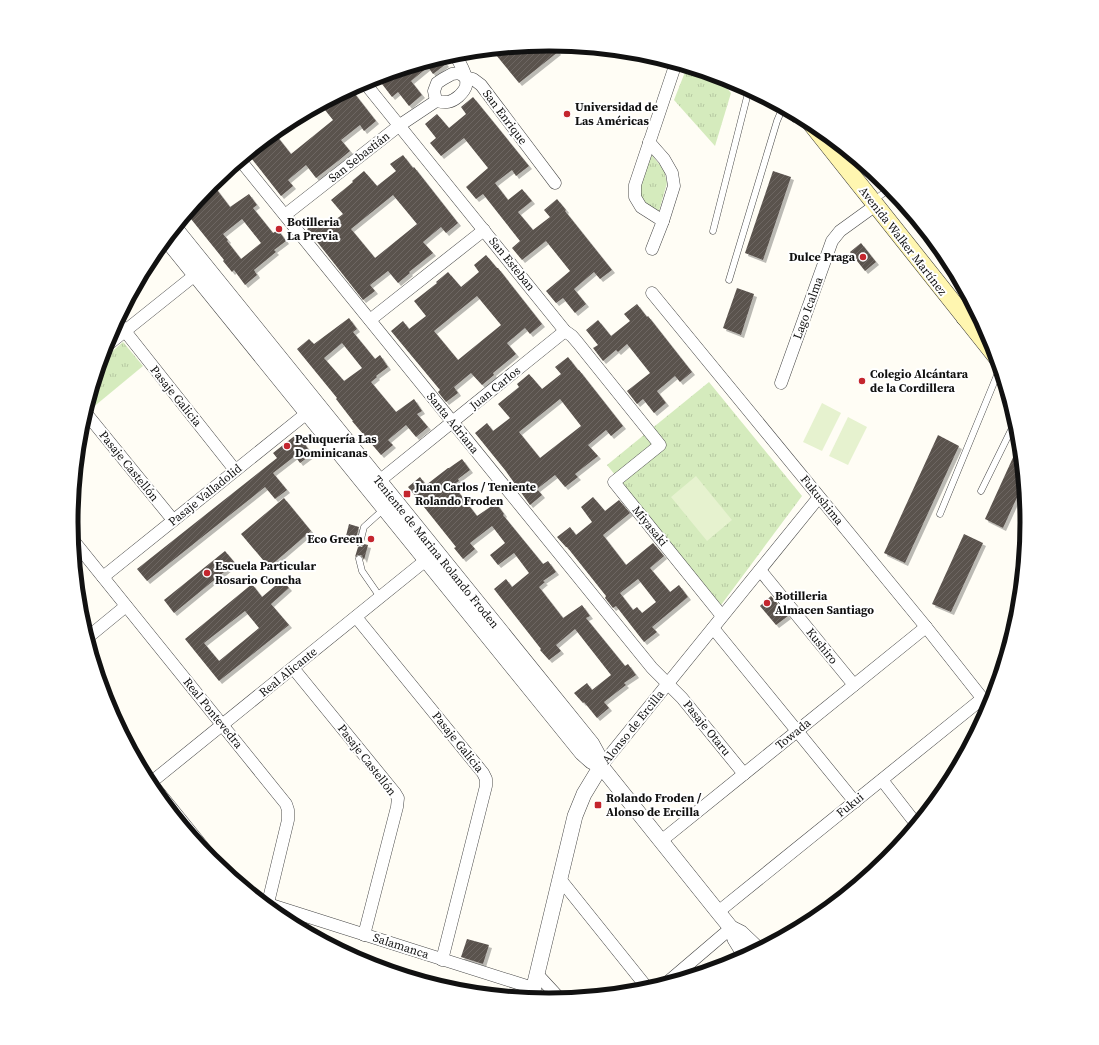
<svg xmlns="http://www.w3.org/2000/svg" width="1099" height="1045" font-family="'Source Serif 4',serif">
  <style>
    .grass { fill: url(#grass-tufts) }
    .pitch { fill: #e6f2cf }
    .building { fill: url(#building-hatch); fill-rule: evenodd; filter: url(#shadow) }
    .lines { fill: none; stroke-linecap: round; stroke-linejoin: round }
    .service-casing { stroke: #444; stroke-width: 7 }
    .minor-casing { stroke: #444; stroke-width: 13 }
    .tertiary-casing { stroke: #444; stroke-width: 16 }
    .secondary-casing { stroke: #333; stroke-width: 18 }
    .path { stroke: #333; stroke-width: 2; stroke-dasharray: 4 2; stroke-linecap: butt }
    .service { stroke: #fff; stroke-width: 6 }
    .minor { stroke: #fff; stroke-width: 12 }
    .tertiary { stroke: #fff; stroke-width: 15 }
    .secondary { stroke: #fff6b0; stroke-width: 17 }
    .poi-dot { fill: #c4262e; stroke: #fff; stroke-width: 1.5 }
    .labels { text-anchor: middle; dominant-baseline: central; stroke-width: 4; stroke-linejoin: round; paint-order: stroke }
    .poi-label { font-size: 12px; font-weight: bold; fill: #111; stroke: #fff; text-anchor: start }
    .street-label { font-size: 12px; fill: #111; stroke: #fff }
    .rim { fill: none; stroke: #111; stroke-width: 5 }
  </style>
  <defs>
    <pattern id="grass-tufts" width="24" height="20" patternUnits="userSpaceOnUse"><rect width="24" height="20" fill="#d5ebbd"/><path d="M3 7l-1-3M5 7V3M7 7l1-3M15 17l-1-3M17 17v-4M19 17l1-3" fill="none" stroke="#b6c8a1"/></pattern>
    <pattern id="building-hatch" width="6" height="6" patternUnits="userSpaceOnUse"><rect width="6" height="6" fill="#5a524d"/><path d="M-1 1l2-2M0 6l6-6M5 7l2-2" fill="none" stroke="#6d6662"/></pattern>
    <filter id="shadow"><feDropShadow dx="3" dy="3" stdDeviation="0" flood-color="#0004"/></filter>
  </defs>
  <rect width="100%" height="100%" fill="#fffdf5"/>
  <g class="grass">
    <polygon points="687,67 717,76 731,93 715,146 674,100"/>
    <polygon points="650,153 664,170 667,183 659,211 642,202 638,191"/>
    <polygon points="123,342 143,366 91,409 87,405 101,361"/>
    <polygon points="709,382 802,496 721,605 607,465"/>
  </g>
  <g class="pitch">
    <polygon points="822,403 841,413 822,451 803,442"/>
    <polygon points="848,417 867,427 848,465 829,456"/>
    <polygon points="696,476 732,520 707,541 671,497"/>
  </g>
  <g class="building">
    <polygon points="550,44 552,44 558,52 519,83 492,50"/>
    <polygon points="441,58 446,64 433,74 428,67 411,81 422,95 409,106 398,92 392,97 382,84 398,71"/>
    <polygon points="351,89 376,121 364,131 360,125 341,140 350,151 338,161 316,178 306,165 288,180 293,186 281,196 248,154 260,144 262,147 276,135 291,154 333,120 321,105"/>
    <polygon points="473,97 529,166 516,176 512,170 495,183 508,200 522,189 532,201 518,212 533,230 550,217 544,210 557,199 566,210 565,211 612,270 600,279 594,272 574,289 586,304 575,313 563,298 556,303 546,291 570,271 546,241 522,260 512,248 520,241 483,194 476,199 466,187 488,168 464,138 441,156 430,143 436,138 425,124 437,114 449,128 466,114 461,107"/>
    <path d="M 403,155 L 413,168 L 414,167 L 458,223 L 446,233 L 441,227 L 423,242 L 433,253 L 409,272 L 410,273 L 398,283 L 388,271 L 370,285 L 375,291 L 363,300 L 307,229 L 320,219 L 326,227 L 343,214 L 331,200 L 353,182 L 352,181 L 364,171 L 377,186 L 396,171 L 390,164 ZM 393,195 L 417,224 L 375,258 L 351,229 Z"/>
    <polygon points="773,171 791,177 763,260 745,253"/>
    <path d="M 214,186 L 230,207 L 249,194 L 257,205 L 253,208 L 273,233 L 278,230 L 286,241 L 274,250 L 276,252 L 254,270 L 257,275 L 245,285 L 234,270 L 232,272 L 223,261 L 224,260 L 187,214 L 202,195 ZM 242,219 L 261,243 L 241,259 L 227,241 L 228,240 L 223,234 Z"/>
    <polygon points="861,243 876,262 865,271 850,252"/>
    <path d="M 486,255 L 497,268 L 498,268 L 542,324 L 530,334 L 525,328 L 507,343 L 516,354 L 493,373 L 494,375 L 482,385 L 471,373 L 454,387 L 458,393 L 446,402 L 438,392 L 440,390 L 391,331 L 403,321 L 409,329 L 426,316 L 414,301 L 437,283 L 436,282 L 448,272 L 461,287 L 479,272 L 474,265 ZM 477,296 L 501,325 L 458,360 L 434,331 Z"/>
    <polygon points="737,288 754,294 741,335 723,328"/>
    <polygon points="637,304 647,317 648,316 692,372 680,382 675,376 657,391 666,403 654,413 643,399 637,404 627,391 650,373 627,344 618,352 616,350 603,361 593,348 598,345 586,330 598,320 611,336 630,321 624,314"/>
    <path d="M 349,318 L 357,329 L 353,332 L 375,359 L 380,355 L 388,367 L 376,376 L 377,377 L 371,382 L 396,412 L 414,399 L 422,411 L 417,414 L 428,427 L 416,437 L 406,425 L 388,440 L 393,445 L 381,455 L 352,421 L 353,421 L 336,399 L 337,398 L 297,349 L 309,339 L 314,344 ZM 342,343 L 362,368 L 344,381 L 324,358 Z"/>
    <path d="M 568,357 L 578,370 L 579,370 L 623,426 L 611,436 L 606,430 L 588,445 L 598,456 L 575,474 L 578,477 L 565,487 L 555,475 L 537,489 L 542,495 L 530,505 L 505,470 L 475,433 L 487,423 L 493,431 L 510,418 L 498,404 L 519,387 L 517,384 L 529,374 L 542,389 L 561,374 L 555,367 ZM 560,399 L 581,426 L 540,458 L 519,432 Z"/>
    <polygon points="297,434 312,454 300,463 295,456 273,473 287,490 275,499 265,487 147,581 137,569 277,458 273,453"/>
    <polygon points="938,435 959,446 905,563 884,553"/>
    <polygon points="1020,442 1024,482 1003,528 985,519"/>
    <polygon points="462,459 470,470 458,479 459,481 453,485 477,516 496,503 504,514 503,515 543,564 548,561 556,572 543,581 545,582 539,587 563,618 582,605 590,616 586,618 625,666 628,664 636,675 624,683 626,685 604,702 609,708 597,718 584,702 583,703 574,693 587,683 592,690 611,675 575,629 556,645 561,651 549,660 540,650 541,649 494,589 506,579 512,587 529,573 514,553 498,565 490,555 505,543 492,526 470,543 475,549 463,559 454,548 456,547 408,487 420,477 426,485 448,468 449,468"/>
    <path d="M 593,497 L 605,511 L 619,500 L 630,513 L 603,535 L 626,565 L 653,543 L 664,556 L 650,568 L 670,592 L 679,585 L 688,597 L 652,627 L 657,632 L 644,642 L 616,606 L 613,608 L 605,598 L 606,596 L 567,547 L 566,547 L 557,537 L 570,527 L 576,535 L 592,522 L 581,507 ZM 638,579 L 656,602 L 642,613 L 637,607 L 633,610 L 620,593 Z"/>
    <polygon points="284,498 311,531 269,567 241,534"/>
    <polygon points="349,524 359,527 355,542 345,540"/>
    <polygon points="964,534 983,543 951,612 932,604"/>
    <polygon points="364,544 368,545 364,560 362,556 361,555 358,555 355,557 358,547 362,547"/>
    <polygon points="225,551 235,563 174,613 164,600"/>
    <path d="M 282,580 L 289,588 L 271,604 L 289,625 L 219,681 L 185,639 L 252,584 L 262,597 ZM 245,611 L 259,628 L 219,661 L 204,643 Z"/>
    <polygon points="771,596 788,616 776,625 760,606"/>
    <polygon points="467,939 489,945 483,964 461,957"/>
  </g>
  <g class="lines">
    <defs>
      <g id="service">
        <polyline points="874,200 891,188"/>
        <polyline points="713,231 749,89"/>
        <polyline points="729,280 777,121 783,107"/>
        <polyline points="981,491 1016,420"/>
        <polyline points="940,514 1000,368"/>
        <polyline points="360,543 364,527 384,509"/>
        <polyline points="359,559 362,571 380,597"/>
      </g>
      <g id="minor">
        <polyline points="364,82 565,331 572,336 578,343 660,445 614,482 722,616"/>
        <polyline points="436,101 434,91 437,83 443,79 452,74 459,73 465,77 473,79 481,85 555,183"/>
        <polyline points="649,142 664,159 672,173 674,186 663,221 652,249"/>
        <polyline points="240,160 652,668 682,698 744,774"/>
        <path d="M 285,215 L 400,125 L 436,101 C 446,103 451,103 459,96 C 462,93 465,90 466,86 C 468,76 459,61 454,54"/>
        <polyline points="663,221 641,207 635,197 635,185 676,63"/>
        <polyline points="652,293 926,627 990,708"/>
        <polyline points="370,320 484,230"/>
        <polyline points="117,321 235,470"/>
        <polyline points="105,347 195,275"/>
        <polyline points="781,383 832,241 840,231 876,205"/>
        <polyline points="85,412 173,520"/>
        <polyline points="373,486 565,331"/>
        <polyline points="73,540 286,804 288,810 288,820 267,907"/>
        <polyline points="760,570 854,685"/>
        <polyline points="103,577 307,413"/>
        <polyline points="356,617 483,773 486,779 486,786 442,960"/>
        <polyline points="713,628 855,802"/>
        <polyline points="87,638 126,606"/>
        <polyline points="293,668 395,793 398,798 397,807 364,935"/>
        <polyline points="601,766 819,497"/>
        <polyline points="144,774 220,868"/>
        <polyline points="882,780 917,825"/>
        <polyline points="149,784 426,560"/>
        <polyline points="661,841 926,627"/>
        <polyline points="560,879 649,990"/>
        <polyline points="268,904 533,988"/>
        <polyline points="718,912 983,698"/>
        <polyline points="537,974 561,1000"/>
        <polyline points="663,986 731,928"/>
      </g>
      <g id="tertiary">
        <polyline points="175,228 592,744 598,755 601,766"/>
        <polyline points="166,239 582,753 591,761 601,766 718,912 731,928 735,939 746,957"/>
        <polyline points="964,318 974,307"/>
        <polyline points="731,928 741,933 759,950"/>
        <polyline points="531,999 575,816 584,794 601,766"/>
      </g>
      <polyline id="secondary" points="809,121 998,359"/>
    </defs>
    <use href="#service" class="service-casing"/>
    <use href="#minor" class="minor-casing"/>
    <use href="#tertiary" class="tertiary-casing"/>
    <use href="#secondary" class="secondary-casing"/>
    <g class="path">
      <polyline points="788,114 794,122"/>
      <polyline points="895,196 957,276"/>
    </g>
    <use href="#service" class="service"/>
    <use href="#minor" class="minor"/>
    <use href="#tertiary" class="tertiary"/>
    <use href="#secondary" class="secondary"/>
  </g>
  <g class="poi-dot">
    <circle cx="567" cy="114" r="4"/>
    <circle cx="279" cy="229" r="4"/>
    <circle cx="863" cy="257" r="4"/>
    <circle cx="862" cy="381" r="4"/>
    <circle cx="287" cy="446" r="4"/>
    <rect x="403" y="490" width="8" height="8" rx="2"/>
    <circle cx="371" cy="539" r="4"/>
    <circle cx="207" cy="573" r="4"/>
    <circle cx="767" cy="603" r="4"/>
    <rect x="594" y="801" width="8" height="8" rx="2"/>
  </g>
  <g class="labels">
    <g class="poi-label">
      <text x="575" y="107">Universidad de<tspan x="575" dy="14">Las Américas</tspan></text>
      <text x="287" y="222">Botilleria<tspan x="287" dy="14">La Previa</tspan></text>
      <text x="855" y="257" text-anchor="end">Dulce Praga</text>
      <text x="870" y="374">Colegio Alcántara<tspan x="870" dy="14">de la Cordillera</tspan></text>
      <text x="295" y="439">Peluquería Las<tspan x="295" dy="14">Dominicanas</tspan></text>
      <text x="415" y="487">Juan Carlos / Teniente<tspan x="415" dy="14">Rolando Froden</tspan></text>
      <text x="363" y="539" text-anchor="end">Eco Green</text>
      <text x="215" y="566">Escuela Particular<tspan x="215" dy="14">Rosario Concha</tspan></text>
      <text x="775" y="596">Botilleria<tspan x="775" dy="14">Almacen Santiago</tspan></text>
      <text x="606" y="798">Rolando Froden /<tspan x="606" dy="14">Alonso de Ercilla</tspan></text>
    </g>
    <g class="street-label">
      <text transform="translate(505 117) rotate(53)">San Enrique</text>
      <text transform="translate(359 157) rotate(-38)">San Sebastián</text>
      <text transform="translate(903 241) rotate(52)">Avenida Walker Martínez</text>
      <text transform="translate(512 264) rotate(51)">San Esteban</text>
      <text transform="translate(808 308) rotate(-70)">Lago Icalma</text>
      <text transform="translate(495 388) rotate(-39)">Juan Carlos</text>
      <text transform="translate(176 396) rotate(51)">Pasaje Galicia</text>
      <text transform="translate(453 423) rotate(51)">Santa Adriana</text>
      <text transform="translate(129 466) rotate(51)">Pasaje Castellón</text>
      <text transform="translate(205 495) rotate(-39)">Pasaje Valladolid</text>
      <text transform="translate(822 500) rotate(51)">Fukushima</text>
      <text transform="translate(650 526) rotate(51)">Miyasaki</text>
      <text transform="translate(436 552) rotate(51)">Teniente de Marina Rolando Froden</text>
      <text transform="translate(822 646) rotate(51)">Kushiro</text>
      <text transform="translate(288 672) rotate(-39)">Real Alicante</text>
      <text transform="translate(213 713) rotate(51)">Real Pontevedra</text>
      <text transform="translate(633 727) rotate(-51)">Alonso de Ercilla</text>
      <text transform="translate(707 728) rotate(51)">Pasaje Otaru</text>
      <text transform="translate(793 734) rotate(-39)">Towada</text>
      <text transform="translate(458 742) rotate(51)">Pasaje Galicia</text>
      <text transform="translate(367 760) rotate(52)">Pasaje Castellón</text>
      <text transform="translate(850 805) rotate(-39)">Fukui</text>
      <text transform="translate(401 946) rotate(18)">Salamanca</text>
    </g>
  </g>
  <path d="M0 0H1099V1045H0ZM78 522a471 471 0 1 1 942 0a471 471 0 1 1-942 0Z" fill="#fff" fill-rule="evenodd"/>
  <path class="rim" d="M78 522a471 471 0 1 1 942 0a471 471 0 1 1-942 0Z"/>
</svg>
